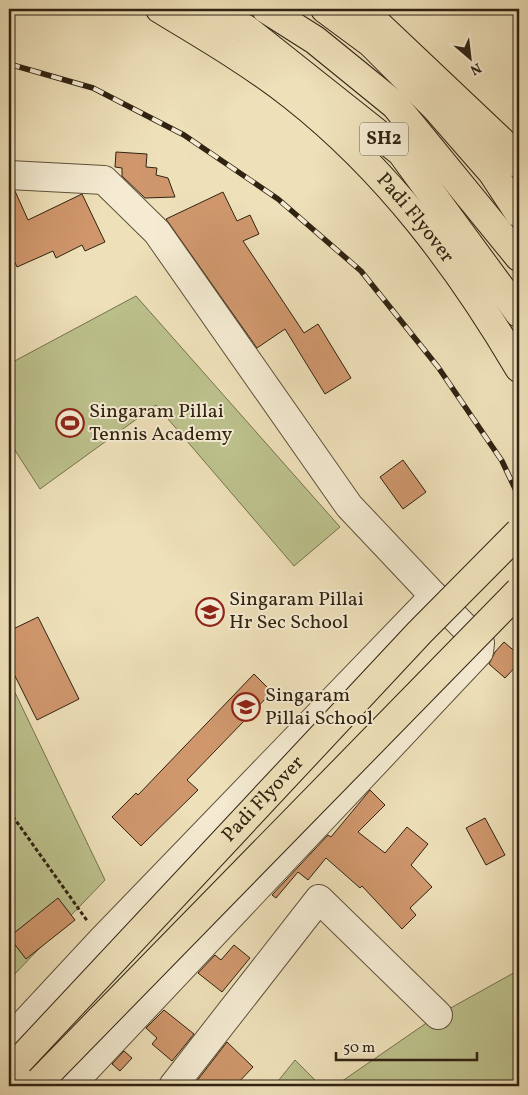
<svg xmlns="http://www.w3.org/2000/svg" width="528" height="1095" font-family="Vollkorn,serif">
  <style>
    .green { fill: #bcc18c; stroke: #76724f }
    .building { fill: #d0976d; stroke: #302312 }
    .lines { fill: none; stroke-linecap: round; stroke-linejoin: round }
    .minor-casing { stroke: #60523c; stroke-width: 30 }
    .major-casing { stroke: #302312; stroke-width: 30 }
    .path { stroke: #302312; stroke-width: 3; stroke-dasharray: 4 2.5; stroke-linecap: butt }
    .minor { stroke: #f4ebd2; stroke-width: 28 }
    .major { stroke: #eee0b9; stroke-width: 28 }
    .rail-casing { stroke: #302312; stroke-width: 5.5 }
    .rail { stroke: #f4ebd2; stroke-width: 4; stroke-dasharray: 11; stroke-linecap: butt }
    .major-bridge-casing { stroke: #302312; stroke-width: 30; stroke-linecap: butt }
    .major-bridge { stroke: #eee0b9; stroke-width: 28 }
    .labels { text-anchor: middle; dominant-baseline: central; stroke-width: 4; stroke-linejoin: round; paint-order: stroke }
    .shield { fill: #f4ebd2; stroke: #6b5f4c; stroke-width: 1 }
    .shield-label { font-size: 19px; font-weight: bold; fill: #302312 }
    .street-label { font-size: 20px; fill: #302312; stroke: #f4ebd2 }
    .poi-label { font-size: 20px; fill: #302312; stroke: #f4ebd2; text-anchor: start }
  </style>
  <rect width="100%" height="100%" fill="#eee0b9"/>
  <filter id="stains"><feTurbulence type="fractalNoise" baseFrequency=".004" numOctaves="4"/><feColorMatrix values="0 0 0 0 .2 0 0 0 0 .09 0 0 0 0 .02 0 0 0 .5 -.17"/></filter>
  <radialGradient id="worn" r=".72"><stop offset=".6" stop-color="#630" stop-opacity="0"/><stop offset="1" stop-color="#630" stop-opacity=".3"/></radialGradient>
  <g class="green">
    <polygon points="136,296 340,527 294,566 156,405 40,489 9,441 9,364"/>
    <polygon points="9,680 105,880 9,980"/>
    <polygon points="519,970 519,1086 335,1086 438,1015"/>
    <polygon points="295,1060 321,1086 274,1086"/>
  </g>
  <g class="building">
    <polygon points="116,152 147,154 146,167 157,168 156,175 168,178 175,197 145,198 122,176 122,168 115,167"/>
    <polygon points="9,191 15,191 28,220 82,194 105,242 85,251 82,245 56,258 53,251 17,267 9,250"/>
    <polygon points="223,192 237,221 250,215 259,234 243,241 304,333 318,324 351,378 325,394 285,329 257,348 166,219"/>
    <polygon points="403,460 426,492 403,509 380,477"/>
    <polygon points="38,617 79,699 37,720 9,664 9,631"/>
    <polygon points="504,642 519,655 519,663 505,678 489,664 495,652"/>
    <polygon points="254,674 272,692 187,780 198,790 141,846 112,817 136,793 138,795"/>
    <polygon points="370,790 385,805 358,832 385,853 407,827 428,844 411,865 432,887 410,908 416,915 402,929 362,886 360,888 326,858 308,880 298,872 276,898 272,895 328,835 331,837"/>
    <polygon points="485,818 505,855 486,865 466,828"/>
    <polygon points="58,898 75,920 26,959 9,937"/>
    <polygon points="234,945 250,958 222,992 198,973 215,955 221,960"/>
    <polygon points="164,1010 194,1034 172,1061 152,1044 157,1038 146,1028"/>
    <polygon points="227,1042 253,1067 235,1086 193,1086"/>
    <polygon points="124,1051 132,1058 120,1071 112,1064"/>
  </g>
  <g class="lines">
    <defs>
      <g id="minor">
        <polyline points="9,175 104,180 157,232 349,506 434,596"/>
        <polyline points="9,1040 101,941 434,596 480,643 479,652 70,1086"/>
        <polyline points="173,1086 319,899 438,1015"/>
      </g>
      <g id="major">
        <path id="s1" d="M 160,9 C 205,36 251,63 293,96 C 387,170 459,266 519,368"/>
        <polyline points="206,9 246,29 401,152 519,313"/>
        <polyline points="266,9 315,40 395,105 519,257"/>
        <polyline points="325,9 371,43 436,108 492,172 519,213"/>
        <polyline points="357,9 371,18 501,141 519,164"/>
      </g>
    </defs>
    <use href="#minor" class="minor-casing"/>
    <use href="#major" class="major-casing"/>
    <polyline class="path" points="9,811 88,922"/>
    <use href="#minor" class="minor"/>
    <use href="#major" class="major"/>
    <defs>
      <polyline id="rail" points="9,64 93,88 184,135 278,199 361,271 438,367 502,461 519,497"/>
    </defs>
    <use href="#rail" class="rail-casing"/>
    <use href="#rail" class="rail"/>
    <defs>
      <g id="major-bridge">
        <path id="s2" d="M 19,1061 L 420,632 L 519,532"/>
        <polyline points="40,1081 519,591"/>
      </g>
    </defs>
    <use href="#major-bridge" class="major-bridge-casing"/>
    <use href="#major-bridge" class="major-bridge"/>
  </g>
  <defs>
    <symbol id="stadium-ring" viewBox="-11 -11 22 22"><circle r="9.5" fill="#f4ebd2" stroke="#8f2418" stroke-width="1.5"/><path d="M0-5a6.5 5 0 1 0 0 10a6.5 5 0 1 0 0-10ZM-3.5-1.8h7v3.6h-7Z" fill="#8f2418"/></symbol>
    <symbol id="school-ring" viewBox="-11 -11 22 22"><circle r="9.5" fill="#f4ebd2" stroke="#8f2418" stroke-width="1.5"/><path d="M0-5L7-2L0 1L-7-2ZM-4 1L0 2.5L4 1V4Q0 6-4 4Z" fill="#8f2418"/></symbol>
  </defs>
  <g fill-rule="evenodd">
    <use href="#stadium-ring" x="54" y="407" width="32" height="32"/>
    <use href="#school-ring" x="194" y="596" width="32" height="32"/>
    <use href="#school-ring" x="230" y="691" width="32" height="32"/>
  </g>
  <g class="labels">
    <rect class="shield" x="360" y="122.5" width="48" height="33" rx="4"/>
    <g class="shield-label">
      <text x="384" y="139">SH2</text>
    </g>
    <g class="street-label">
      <text stroke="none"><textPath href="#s1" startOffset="332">Padi Flyover</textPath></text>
      <text stroke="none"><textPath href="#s2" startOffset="358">Padi Flyover</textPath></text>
    </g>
    <g class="poi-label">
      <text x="89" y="412">Singaram Pillai<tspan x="89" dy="23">Tennis Academy</tspan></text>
      <text x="229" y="600">Singaram Pillai<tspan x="229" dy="23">Hr Sec School</tspan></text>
      <text x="265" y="696">Singaram<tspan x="265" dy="23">Pillai School</tspan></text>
    </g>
  </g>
  <rect width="528" height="1095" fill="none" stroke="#eee0b9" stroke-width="30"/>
  <rect x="10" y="10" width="508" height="1075" fill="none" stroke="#302312" stroke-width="2.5"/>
  <rect x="15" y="15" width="498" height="1065" fill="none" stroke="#302312"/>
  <g transform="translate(470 58) rotate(152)" stroke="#f4ebd2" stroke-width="4" paint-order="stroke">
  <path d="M0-4L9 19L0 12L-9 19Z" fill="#302312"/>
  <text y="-8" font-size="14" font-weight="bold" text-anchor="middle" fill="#302312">N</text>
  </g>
  <path d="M336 1052v8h141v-8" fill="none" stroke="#302312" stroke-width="2.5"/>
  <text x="343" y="1052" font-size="15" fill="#302312" stroke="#f4ebd2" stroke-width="4" paint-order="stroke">50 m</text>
  <rect width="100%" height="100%" filter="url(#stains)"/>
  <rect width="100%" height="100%" fill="url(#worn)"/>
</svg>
